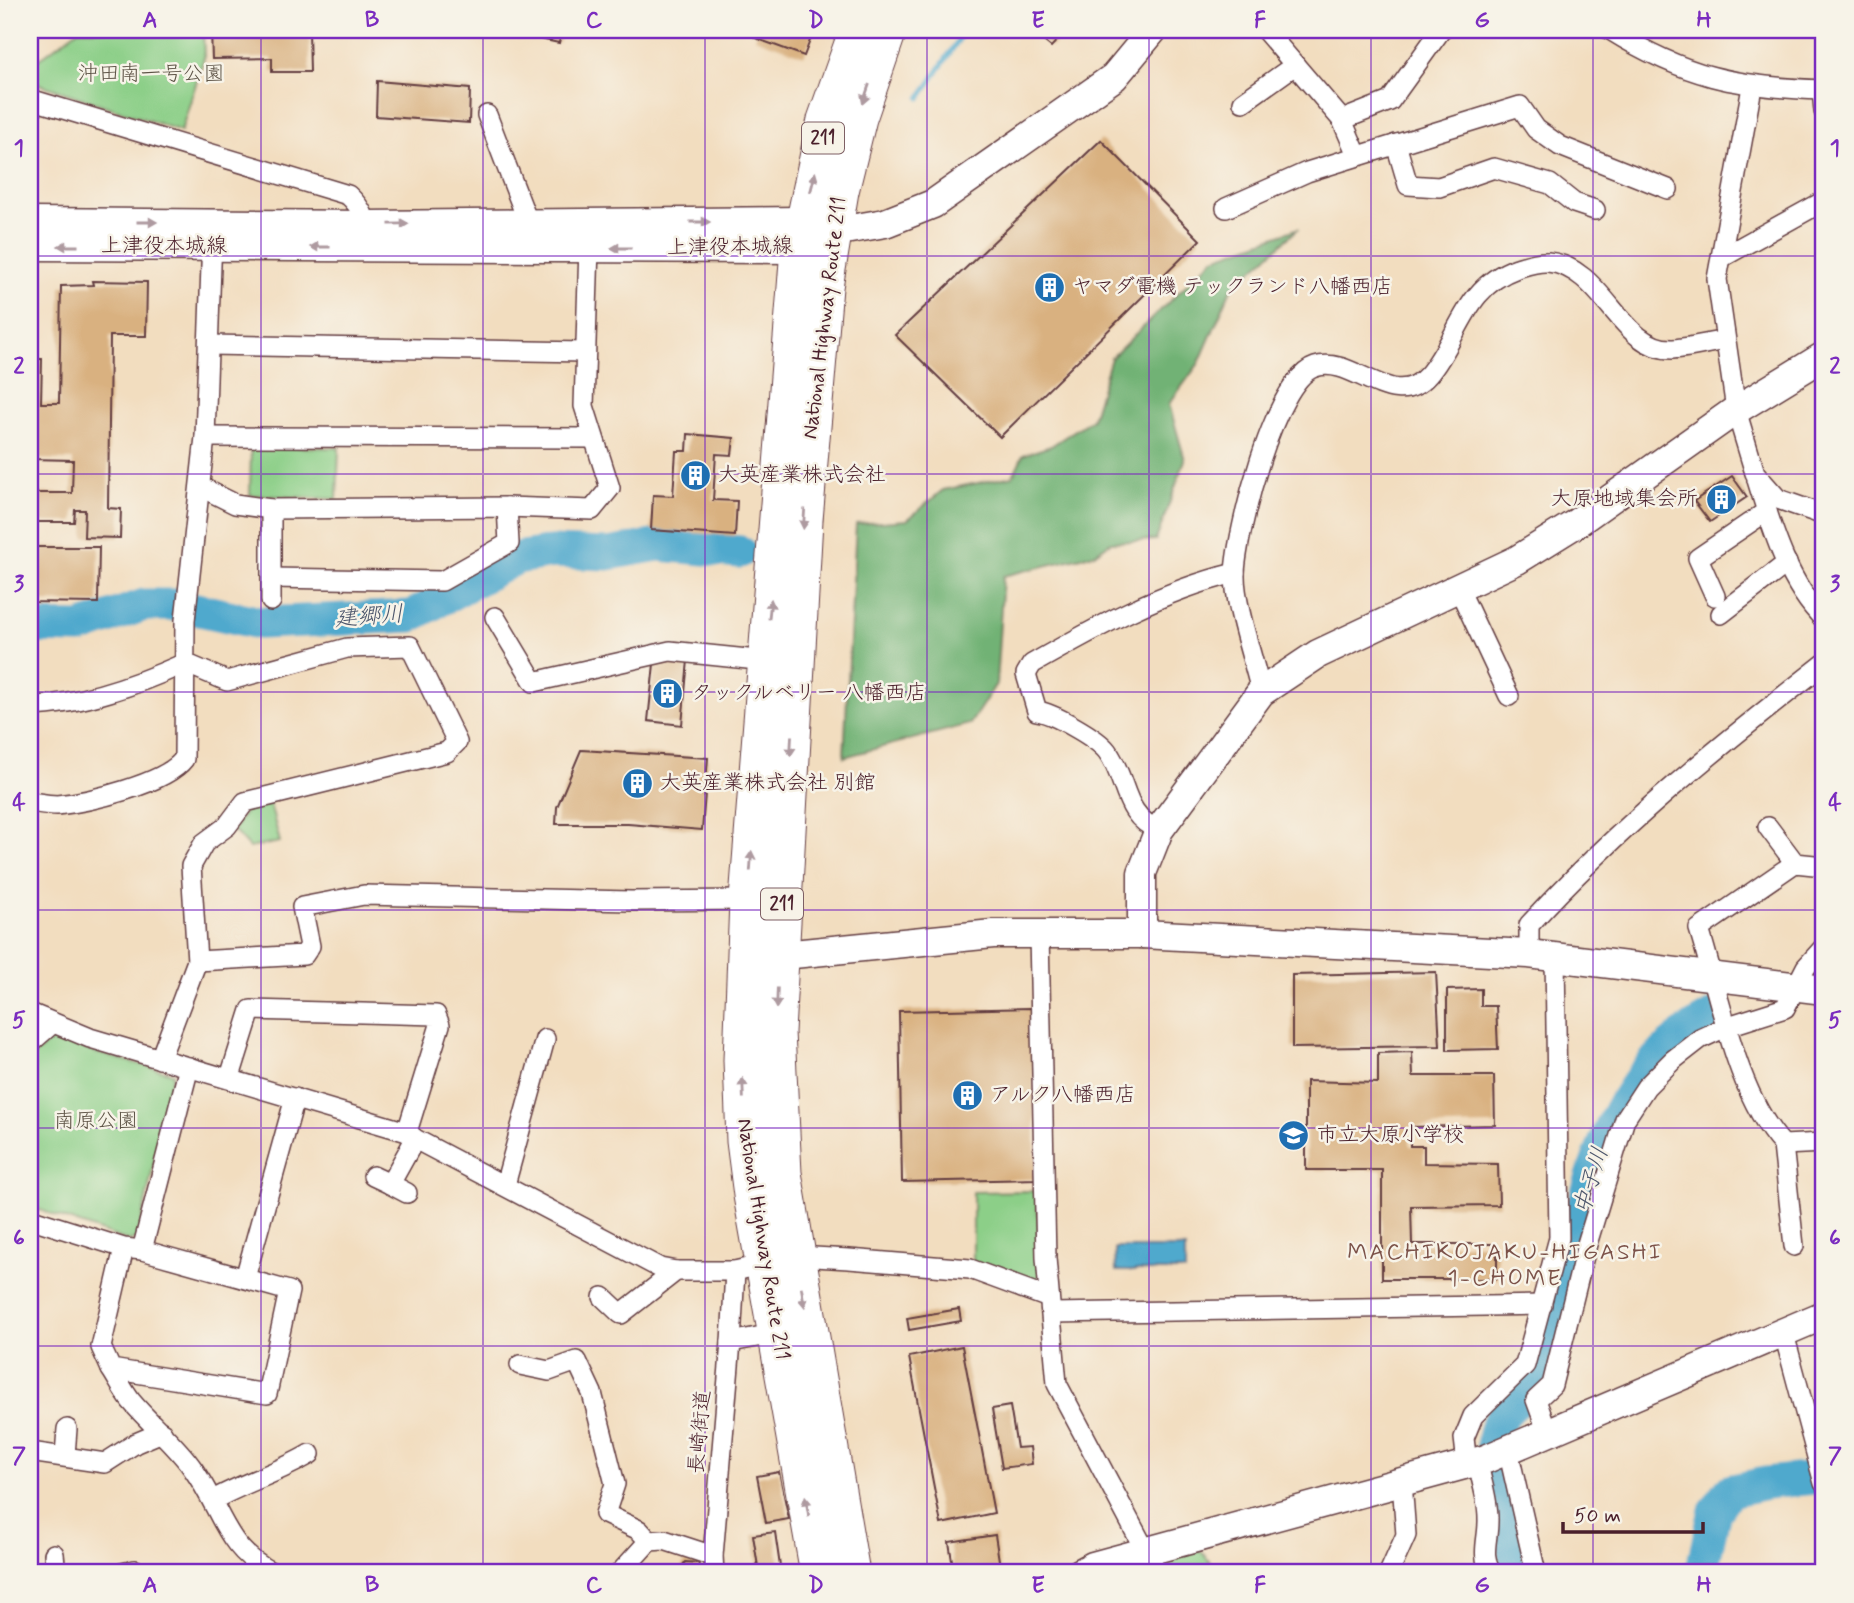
<svg xmlns="http://www.w3.org/2000/svg" width="1854" height="1603" font-family="Mynerve,'Klee One',sans-serif">
  <style>
    .green { fill: #8ccf88; stroke: #6b775a; stroke-width: 2 }
    .forest { fill: #71b274; stroke: #5e6850; stroke-width: 2 }
    .water { fill: #50a9cd; stroke: #4d647c; stroke-width: 2 }
    .lines { fill: none; stroke-linecap: round; stroke-linejoin: round }
    .stream { stroke: #50a9cd; stroke-width: 5 }
    .river { stroke: #50a9cd; stroke-width: 33 }
    .building { fill: #d9b180 }
    .street-casing { stroke: #633c41; stroke-width: 22 }
    .secondary-casing { stroke: #633c41; stroke-width: 31 }
    .highway-casing { stroke: #633c41; stroke-width: 39 }
    .street { stroke: #fff; stroke-width: 19 }
    .secondary { stroke: #fff; stroke-width: 28 }
    .highway { stroke: #fff; stroke-width: 37 }
    .oneway { fill: #ae9aa0 }
    .grid { fill: none; stroke: #7b2cbf; stroke-width: 2; stroke-opacity: 0.55 }
    .labels { text-anchor: middle; dominant-baseline: central; stroke-width: 5; stroke-linejoin: round; paint-order: stroke }
    .shield { fill: #f7f3e8; stroke: #7e5f64; stroke-width: 2 }
    .shield-label { font-size: 19px; font-weight: bold; fill: #4a1f2b }
    .park-label { font-size: 21px; fill: #5e5447; stroke: #f7f3e8 }
    .street-label { font-size: 21px; fill: #4a1f2b; stroke: #f7f3e8 }
    .poi-label { font-size: 21px; fill: #4a1f2b; stroke: #f7f3e8; text-anchor: start }
    .water-label { font-size: 23px; font-style: italic; fill: #4c566c; stroke: #f7f3e8 }
    .neighbourhood-label { font-size: 23px; letter-spacing: 2px; fill: #7c5249; stroke: #f7f3e8 }
    .neatline { fill: none; stroke: #7b2cbf; stroke-width: 2.5 }
    .grid-label { font-size: 23px; text-anchor: middle; font-weight: bold; fill: #7b2cbf }
  </style>
  <rect width="100%" height="100%" fill="#f7f3e8"/>
  <filter id="ink" filterUnits="userSpaceOnUse"><feTurbulence type="fractalNoise" baseFrequency=".0143" numOctaves="2"/><feDisplacementMap in="SourceGraphic" scale="14" xChannelSelector="R" yChannelSelector="G"/><feConvolveMatrix kernelMatrix="1 2 1 2 8 2 1 2 1" color-interpolation-filters="sRGB"/></filter>
  <filter id="wash" filterUnits="userSpaceOnUse"><feTurbulence type="fractalNoise" baseFrequency=".00686" numOctaves="4" result="noise"/><feDisplacementMap in="SourceGraphic" scale="28" xChannelSelector="R" yChannelSelector="G"/><feGaussianBlur stdDeviation="1.57" result="paint"/><feColorMatrix in="noise" values="0 0 0 0 0 0 0 0 0 0 0 0 0 0 0 0 0 1.4 0 .05"/><feComposite in="paint" operator="in"/></filter>
  <g filter="url(#wash)">
    <rect width="100%" height="100%" fill="#f2ddbf"/>
    <g class="green">
      <polygon points="78,30 203,30 204,58 181,131 30,81 30,66"/>
      <polygon points="251,446 339,448 337,499 250,495"/>
      <polygon points="270,804 280,842 249,848 233,830 248,808"/>
      <polygon points="56,1036 93,1052 173,1073 138,1238 128,1241 40,1210 30,1211 30,1059"/>
      <polygon points="1037,1191 1040,1275 1033,1284 973,1262 973,1192"/>
      <polygon points="1200,1550 1219,1573 1137,1573 1132,1566"/>
    </g>
    <polygon class="forest" points="1299,228 1231,289 1199,363 1169,404 1185,460 1156,540 1111,542 1094,554 1003,576 996,684 970,724 844,757 856,524 907,520 943,490 1013,476 1023,455 1051,446 1092,419 1111,358 1214,258"/>
    <polygon class="water" points="1115,1248 1185,1248 1185,1271 1116,1271"/>
    <g class="lines">
      <polyline class="stream" points="920,98 965,30"/>
      <g class="river">
        <polyline points="30,627 80,628 144,605 177,605 260,623 411,616 517,558 552,552 608,554 658,545 740,552"/>
        <path d="M 1521,1573 C 1508,1552 1517,1553 1513,1533 C 1508,1502 1492,1472 1493,1440 C 1495,1409 1527,1401 1539,1377 C 1550,1357 1553,1327 1558,1305 C 1588,1195 1601,1076 1713,1016"/>
        <polyline points="1701,1573 1715,1511 1729,1491 1766,1483 1824,1477"/>
      </g>
    </g>
    <g id="blocks">
      <g class="building">
        <polygon points="211,30 309,30 310,72 272,72 272,58 212,59"/>
        <polygon points="513,30 562,30 559,43 512,33"/>
        <polygon points="758,30 814,30 804,56 755,38"/>
        <polygon points="1030,30 1067,30 1051,47"/>
        <polygon points="377,81 470,89 469,123 376,116"/>
        <polygon points="1101,140 1200,240 1000,437 895,335"/>
        <polygon points="92,281 147,282 146,336 110,336 108,508 121,509 120,538 84,537 85,510 75,510 74,522 30,522 30,493 72,493 73,460 30,459 30,359 42,359 41,403 59,403 61,286 93,285"/>
        <polygon points="688,434 734,438 732,455 716,454 713,500 737,501 735,536 651,530 653,495 673,496 676,451 687,451"/>
        <polygon points="1732,476 1747,497 1710,522 1694,501"/>
        <polygon points="30,547 99,547 98,603 30,602"/>
        <polygon points="670,659 688,660 682,725 648,721 654,664"/>
        <polygon points="581,750 708,758 702,830 628,824 556,824 557,807"/>
        <polygon points="1436,972 1440,1046 1292,1048 1292,975"/>
        <polygon points="1481,989 1481,1006 1496,1006 1498,1049 1447,1050 1447,990"/>
        <polygon points="1032,1008 1036,1179 902,1182 899,1011"/>
        <polygon points="1412,1052 1413,1076 1494,1076 1495,1125 1410,1127 1410,1146 1424,1146 1424,1163 1498,1164 1499,1205 1411,1206 1412,1244 1497,1244 1497,1279 1382,1279 1382,1170 1306,1170 1306,1081 1378,1083 1378,1053"/>
        <polygon points="959,1309 961,1321 909,1330 907,1318"/>
        <polygon points="962,1346 994,1513 941,1524 909,1357"/>
        <polygon points="1010,1406 1017,1448 1030,1447 1032,1464 1002,1468 992,1409"/>
        <polygon points="779,1472 789,1519 766,1523 757,1476"/>
        <polygon points="775,1532 781,1573 759,1573 753,1535"/>
        <polygon points="995,1535 1001,1573 954,1573 949,1542"/>
        <polygon points="685,1562 699,1563 697,1573 654,1573 652,1569 670,1567 680,1570"/>
      </g>
    </g>
  </g>
  <g filter="url(#ink)">
    <use href="#blocks" fill-opacity="0" stroke="#633c41" stroke-width="2"/>
    <g class="lines">
      <defs>
        <g id="street">
          <polyline points="1265,30 1342,120 1357,155"/>
          <path d="M 1610,30 C 1685,77 1736,87 1824,90"/>
          <polyline points="1752,87 1717,279 1736,410 1755,473 1778,499 1824,515"/>
          <polyline points="1822,90 1824,111"/>
          <path d="M 30,99 L 348,195 C 361,207 367,218 367,237"/>
          <polyline points="1243,102 1295,65"/>
          <polyline points="487,115 528,222"/>
          <polyline points="1342,120 1390,101 1441,30"/>
          <polyline points="1396,144 1408,185 1439,187 1494,168 1550,184 1574,203 1595,210"/>
          <polyline points="1226,208 1307,172 1520,106 1536,129 1560,146 1668,189"/>
          <polyline points="1721,258 1824,201"/>
          <polyline points="210,345 585,352"/>
          <polyline points="205,437 593,438"/>
          <path d="M 1757,480 C 1772,528 1788,584 1824,619"/>
          <polyline points="201,487 235,504 271,509 507,507 592,510 610,488 584,406 589,247"/>
          <polyline points="271,509 271,601"/>
          <polyline points="272,578 442,581 509,543 507,507"/>
          <polyline points="1458,587 1509,696"/>
          <polyline points="1715,596 1698,558 1767,511"/>
          <polyline points="1721,614 1787,563"/>
          <polyline points="495,617 534,682 670,651 767,661"/>
          <path d="M 1261,692 C 1254,660 1234,604 1235,573 C 1237,532 1274,380 1315,367 C 1353,354 1393,415 1428,375 C 1460,338 1463,287 1517,268 C 1527,265 1537,261 1548,262 C 1604,267 1620,351 1673,349 C 1690,348 1709,343 1725,340"/>
          <path d="M 30,706 C 82,705 138,684 185,663 L 227,681 L 347,648 L 410,646 L 457,742 L 447,752 L 245,802 L 227,826 L 204,843 L 191,866 L 197,961 L 160,1059"/>
          <path d="M 30,802 C 38,803 48,805 57,805 C 88,802 165,784 184,759 L 185,620 L 205,437 L 212,237"/>
          <polyline points="1768,827 1795,863"/>
          <path d="M 1159,830 C 1122,816 1128,779 1107,751 C 1097,738 1053,713 1037,711 L 1026,674 L 1032,664 C 1097,627 1161,591 1235,573"/>
          <path d="M 1824,866 L 1795,863 L 1699,929 C 1720,996 1736,1094 1783,1145 L 1824,1143"/>
          <polyline points="1039,935 1046,1258 1057,1384 1146,1552"/>
          <path d="M 1529,954 L 1529,925 C 1617,828 1722,744 1824,664"/>
          <polyline points="197,961 304,955 310,946 302,907 364,895 631,901 748,900"/>
          <polyline points="30,1013 90,1038 407,1132 415,1139 660,1268 676,1271 735,1271 797,1256 849,1259 970,1269 1049,1298"/>
          <polyline points="30,1043 53,1023"/>
          <polyline points="230,1077 251,1010 436,1015 440,1025 407,1132"/>
          <polyline points="1783,1145 1794,1246"/>
          <polyline points="373,1176 390,1184"/>
          <polyline points="505,1185 545,1039"/>
          <polyline points="407,1193 390,1184 415,1139"/>
          <polyline points="35,1220 124,1248 142,1250 289,1291 267,1394 111,1369 101,1347 124,1248"/>
          <polyline points="142,1250 189,1067"/>
          <polyline points="245,1278 295,1098"/>
          <polyline points="603,1297 621,1314 676,1271"/>
          <polyline points="1052,1313 1542,1305"/>
          <polyline points="1784,1334 1824,1483"/>
          <polyline points="731,1342 735,1271"/>
          <polyline points="520,1365 549,1371 577,1361 592,1393 615,1484 605,1514 639,1530 649,1541"/>
          <path d="M 111,1369 C 118,1380 124,1392 131,1401 C 151,1425 176,1444 193,1469 C 223,1511 224,1548 273,1573"/>
          <polyline points="1548,1433 1536,1400 1552,1385 1587,1244 1625,1119 1646,1087 1673,1060 1700,1039 1728,1026 1785,1008 1806,967 1824,947"/>
          <polyline points="1508,1450 1536,1573"/>
          <polyline points="30,1452 105,1463 136,1443 162,1432"/>
          <polyline points="65,1455 67,1429"/>
          <path d="M 1477,1461 C 1481,1479 1488,1499 1488,1518 C 1489,1539 1480,1553 1491,1573"/>
          <polyline points="1467,1464 1464,1438 1473,1416 1525,1365 1559,1238 1555,956"/>
          <path d="M 213,1500 C 245,1482 278,1473 310,1454"/>
          <polyline points="54,1554 56,1573"/>
          <polyline points="122,1573 135,1570 137,1573"/>
          <polyline points="620,1573 649,1541 664,1540 713,1556"/>
          <polyline points="714,1573 713,1556 731,1342 778,1333"/>
          <polyline points="1389,1573 1406,1535 1402,1482"/>
        </g>
        <g id="secondary">
          <polyline points="30,222 367,225 803,221 824,228"/>
          <polyline points="30,246 799,249 833,232 885,223 933,204 1114,77 1153,30"/>
          <polyline points="1142,934 1142,873 1159,830 1261,692 1318,654 1517,560 1575,524 1736,410 1824,356"/>
          <polyline points="763,957 993,934 1142,934 1529,954 1824,990"/>
          <polyline points="1080,1573 1093,1566 1486,1459 1824,1315"/>
        </g>
        <g id="highway">
          <polyline points="819,1573 752,1195 745,1141 742,1060 748,900 799,249 826,120 858,30"/>
          <polyline points="851,1573 783,1173 776,1032 804,520 824,287 840,191 858,118 888,30"/>
        </g>
      </defs>
      <use href="#street" class="street-casing"/>
      <use href="#secondary" class="secondary-casing"/>
      <use href="#highway" class="highway-casing"/>
      <use href="#street" class="street"/>
      <use href="#secondary" class="secondary"/>
      <use href="#highway" class="highway"/>
    </g>
    <defs><path id="oneway-solid" d="M-6-.8H1V-3.2L6.5 0L1 3.2V.8H-6Z" transform="scale(1.75)"/></defs>
    <g class="oneway">
      <use href="#oneway-solid" transform="translate(866 94) rotate(109)"/>
      <use href="#oneway-solid" transform="translate(813 182) rotate(-76)"/>
      <use href="#oneway-solid" transform="translate(147 222)"/>
      <use href="#oneway-solid" transform="translate(700 222)"/>
      <use href="#oneway-solid" transform="translate(399 224) rotate(-1)"/>
      <use href="#oneway-solid" transform="translate(68 246) rotate(-180)"/>
      <use href="#oneway-solid" transform="translate(320 247) rotate(-180)"/>
      <use href="#oneway-solid" transform="translate(621 248) rotate(-180)"/>
      <use href="#oneway-solid" transform="translate(804 519) rotate(94)"/>
      <use href="#oneway-solid" transform="translate(770 609) rotate(-84)"/>
      <use href="#oneway-solid" transform="translate(791 746) rotate(93)"/>
      <use href="#oneway-solid" transform="translate(751 861) rotate(-86)"/>
      <use href="#oneway-solid" transform="translate(777 998) rotate(92)"/>
      <use href="#oneway-solid" transform="translate(743 1088) rotate(-92)"/>
      <use href="#oneway-solid" transform="translate(803 1297) rotate(80)"/>
      <use href="#oneway-solid" transform="translate(807 1506) rotate(-100)"/>
    </g>
  </g>
  <path class="grid" d="M 261,30 L 261,1573M 483,30 L 483,1573M 705,30 L 705,1573M 927,30 L 927,1573M 1149,30 L 1149,1573M 1371,30 L 1371,1573M 1593,30 L 1593,1573M 30,256 L 1824,256M 30,474 L 1824,474M 30,692 L 1824,692M 30,910 L 1824,910M 30,1128 L 1824,1128M 30,1346 L 1824,1346"/>
  <defs>
    <symbol id="building-disc" viewBox="-11 -11 22 22"><circle r="9.5" fill="#1f6fb2" stroke="#f7f3e8"/><path d="M-4-6H4V6H1V3H-1V6H-4ZM-2.5-4.3h1.7v1.8h-1.7ZM.8-4.3h1.7v1.8H.8ZM-2.5-1h1.7V.8h-1.7ZM.8-1h1.7V.8H.8Z" fill="#fff"/></symbol>
    <symbol id="school-disc" viewBox="-11 -11 22 22"><circle r="9.5" fill="#1f6fb2" stroke="#f7f3e8"/><path d="M0-5L7-2L0 1L-7-2ZM-4 1L0 2.5L4 1V4Q0 6-4 4Z" fill="#fff"/></symbol>
  </defs>
  <g fill-rule="evenodd">
    <use href="#building-disc" x="1032" y="270" width="35" height="35"/>
    <use href="#building-disc" x="678" y="458" width="35" height="35"/>
    <use href="#building-disc" x="1704" y="482" width="35" height="35"/>
    <use href="#building-disc" x="650" y="676" width="35" height="35"/>
    <use href="#building-disc" x="620" y="766" width="35" height="35"/>
    <use href="#building-disc" x="950" y="1078" width="35" height="35"/>
    <use href="#school-disc" x="1276" y="1118" width="35" height="35"/>
  </g>
  <g class="labels">
    <g class="shield">
      <rect x="802" y="122.5" width="42" height="31" rx="5"/>
      <rect x="761" y="888.5" width="42" height="31" rx="5"/>
    </g>
    <g class="shield-label">
      <text x="823" y="138">211</text>
      <text x="782" y="904">211</text>
    </g>
    <g class="park-label">
      <text x="151" y="74">沖田南一号公園</text>
      <text x="96" y="1121">南原公園</text>
    </g>
    <g class="street-label">
      <text x="164" y="246">上津役本城線</text>
      <text transform="translate(730 247) rotate(-1)">上津役本城線</text>
      <text transform="translate(825 318) rotate(-83)">National Highway Route 211</text>
      <text transform="translate(763 1239) rotate(81)">National Highway Route 211</text>
      <text transform="translate(700 1432) rotate(-85)">長崎街道</text>
    </g>
    <g class="poi-label">
      <text x="1072" y="287">ヤマダ電機 テックランド八幡西店</text>
      <text x="718" y="475">大英産業株式会社</text>
      <text x="1698" y="499" text-anchor="end">大原地域集会所</text>
      <text x="691" y="693">タックルベリー 八幡西店</text>
      <text x="660" y="783">大英産業株式会社 別館</text>
      <text x="990" y="1095">アルク八幡西店</text>
      <text x="1317" y="1135">市立大原小学校</text>
    </g>
    <g class="water-label">
      <text transform="translate(369 617) rotate(-4)">建郷川</text>
      <text transform="translate(1592 1181) rotate(-73)">中子川</text>
    </g>
    <g class="neighbourhood-label">
      <text x="1505" y="1253">MACHIKOJAKU-HIGASHI<tspan x="1505" dy="26">1-CHOME</tspan></text>
    </g>
  </g>
  <rect width="1854" height="1603" fill="none" stroke="#f7f3e8" stroke-width="77"/>
  <path d="M1563 1522v10h140v-10" fill="none" stroke="#4a1f2b" stroke-width="3.5"/>
  <text x="1574" y="1522" font-size="21" fill="#4a1f2b" stroke="#f7f3e8" stroke-width="5" paint-order="stroke">50 m</text>
  <rect x="38" y="38" width="1777" height="1526" class="neatline"/>
  <g class="grid-label">
    <text x="150" y="27">A</text>
    <text x="372" y="27">B</text>
    <text x="594" y="27">C</text>
    <text x="816" y="27">D</text>
    <text x="1038" y="27">E</text>
    <text x="1260" y="27">F</text>
    <text x="1482" y="27">G</text>
    <text x="1704" y="27">H</text>
    <text x="19" y="155">1</text>
    <text x="1835" y="155">1</text>
    <text x="19" y="373">2</text>
    <text x="1835" y="373">2</text>
    <text x="19" y="591">3</text>
    <text x="1835" y="591">3</text>
    <text x="19" y="809">4</text>
    <text x="1835" y="809">4</text>
    <text x="19" y="1027">5</text>
    <text x="1835" y="1027">5</text>
    <text x="19" y="1245">6</text>
    <text x="1835" y="1245">6</text>
    <text x="19" y="1463">7</text>
    <text x="1835" y="1463">7</text>
    <text x="150" y="1592">A</text>
    <text x="372" y="1592">B</text>
    <text x="594" y="1592">C</text>
    <text x="816" y="1592">D</text>
    <text x="1038" y="1592">E</text>
    <text x="1260" y="1592">F</text>
    <text x="1482" y="1592">G</text>
    <text x="1704" y="1592">H</text>
  </g>
</svg>
